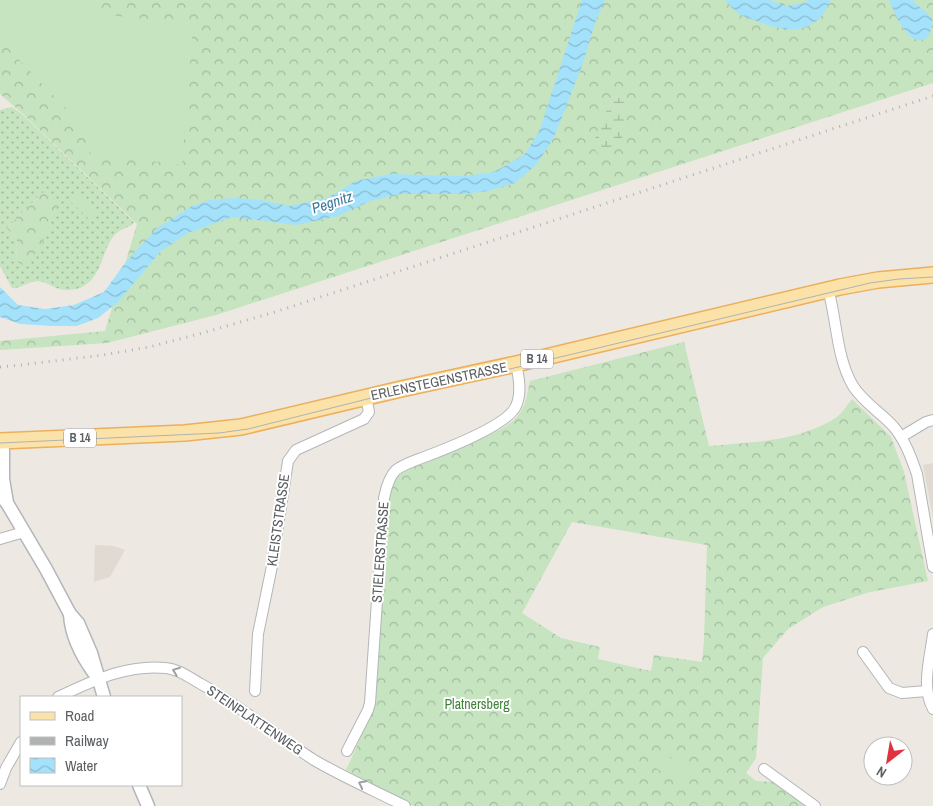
<svg xmlns="http://www.w3.org/2000/svg" width="933" height="806" font-family="'Archivo Narrow',sans-serif">
  <style>
    .education { fill: #e0dad3 }
    .grass { fill: url(#grass-dots); fill-rule: evenodd }
    .forest { fill: url(#forest-crowns); fill-rule: evenodd }
    .wetland { fill: url(#wetland-marsh) }
    .pitch { fill: #c5e4bf }
    .water { fill: url(#water-waves) }
    .lines { fill: none; stroke-linecap: round; stroke-linejoin: round }
    .minor-casing { stroke: #b3b6b9; stroke-width: 12 }
    .tertiary-casing { stroke: #b3b6b9; stroke-width: 15 }
    .primary-casing { stroke: #ebaf5d; stroke-width: 18 }
    .minor { stroke: #fff; stroke-width: 10 }
    .tertiary { stroke: #fff; stroke-width: 12 }
    .primary { stroke: #fbe2a9; stroke-width: 15 }
    .tram { stroke: #b1b2b2; stroke-width: 1 }
    .rail { stroke: #b1b2b2; stroke-width: 3; stroke-dasharray: 1 6; stroke-linecap: butt }
    .oneway { stroke: #9d9fa1 }
    .labels { text-anchor: middle; dominant-baseline: central; stroke-width: 4; stroke-linejoin: round; paint-order: stroke }
    .shield { fill: #fff; stroke: #8c8f91; stroke-width: 1 }
    .shield-label { font-size: 12px; font-weight: bold; fill: #5b5f62 }
    .street-label { font-size: 14px; fill: #5b5f62; stroke: #fff }
    .park-label { font-size: 14px; fill: #408438; stroke: #fff }
    .water-label { font-size: 15px; font-style: italic; fill: #3d789b; stroke: #fff }
  </style>
  <defs>
    <pattern id="grass-dots" width="8" height="8" patternUnits="userSpaceOnUse" patternTransform="scale(1.25)"><rect width="8" height="8" fill="#c5e4bf"/><path d="M2 2h.1M6 6h.1" fill="none" stroke="#a3bc9f" stroke-width="1.8" stroke-linecap="round"/></pattern>
    <pattern id="forest-crowns" width="20" height="18" patternUnits="userSpaceOnUse" patternTransform="scale(1.25)"><rect width="20" height="18" fill="#c5e4bf"/><path d="M2 6a3 3 0 1 1 6 0M12 15a3 3 0 1 1 6 0" fill="none" stroke="#a3bc9f"/></pattern>
    <pattern id="wetland-marsh" width="20" height="14" patternUnits="userSpaceOnUse" patternTransform="scale(1.25)"><rect width="20" height="14" fill="#c5e4bf"/><path d="M1 5h8M5 5V1M11 12h8M15 12V8" fill="none" stroke="#a3bc9f"/></pattern>
    <pattern id="water-waves" width="16" height="10" patternUnits="userSpaceOnUse" patternTransform="scale(1.25)"><rect width="16" height="10" fill="#a4e2fb"/><path d="M0 5q4-4 8 0t8 0" fill="none" stroke="#89bacf"/></pattern>
  </defs>
  <rect width="100%" height="100%" fill="#ede9e2"/>
  <g class="education">
    <polygon points="933,463 933,519 923,465"/>
    <polygon points="95,545 114,546 125,550 110,577 94,582"/>
  </g>
  <path class="grass" d="M 12,107 L 22,114 L 134,222 L 132,225 C 128,227 122,229 118,232 C 99,246 105,290 67,290 C 55,290 48,282 38,281 C 28,281 21,289 12,288 L 0,266 L 0,110 ZM 43,192 L 16,261 L 17,240 L 7,228 Z"/>
  <g class="forest">
    <polygon points="0,0 933,0 933,83 216,315 107,343 0,350 0,341 105,331 137,224 23,114 0,94"/>
    <polygon points="43,192 58,205 40,249 23,265 16,261 17,240 7,228"/>
    <path d="M 684,342 L 709,446 C 751,442 800,442 837,417 C 843,412 847,405 852,399 L 891,437 L 904,472 L 928,581 L 870,592 L 823,607 L 788,629 L 763,658 L 756,758 L 746,773 L 756,781 L 775,782 L 807,806 L 414,806 L 346,770 L 371,715 L 388,506 C 389,496 391,485 398,477 C 405,469 419,465 428,461 C 448,453 505,432 517,417 C 526,407 527,393 530,381 ZM 572,522 L 707,545 L 704,640 L 702,662 L 654,655 L 651,671 L 598,659 L 600,647 L 561,638 L 522,613 Z"/>
  </g>
  <polygon class="wetland" points="622,97 628,101 624,109 625,134 610,153 598,154 593,146 600,122 613,100"/>
  <g class="pitch">
    <polygon points="0,0 94,0 93,5 101,14 193,25 182,165 90,153 81,124 0,40"/>
    <polygon points="79,192 97,210 89,219 70,201"/>
    <polygon points="655,749 694,771 685,785 647,763"/>
  </g>
  <g class="water">
    <polygon points="582,0 605,0 595,23 582,66 554,137 537,164 515,183 488,191 463,194 400,194 370,201 338,216 296,225 232,217 188,233 161,251 118,302 98,318 77,326 52,326 20,324 0,317 0,287 18,305 45,309 74,305 104,292 125,263 156,229 192,206 210,200 236,198 262,200 289,206 327,198 356,181 390,174 465,176 494,172 524,155 539,132"/>
    <path d="M 725,0 L 770,0 L 786,6 L 807,2 L 808,0 L 831,0 C 816,35 788,34 757,21 C 751,19 744,17 739,14 C 734,11 729,4 725,0 Z"/>
    <path d="M 889,0 L 913,0 C 917,7 928,11 932,19 C 933,30 927,45 914,39 C 904,34 893,10 889,0 Z"/>
  </g>
  <g class="lines">
    <defs>
      <g id="minor">
        <path d="M 828,289 C 837,320 836,357 853,386 C 863,402 880,412 893,426 C 905,440 911,457 917,474 L 933,567"/>
        <polyline points="901,437 926,422 933,420"/>
        <polyline points="0,539 24,532"/>
        <path d="M 933,634 C 930,658 921,687 933,709"/>
        <polyline points="863,652 889,688 902,693 927,691"/>
        <polyline points="255,691 258,634 272,566 288,461 296,450 364,419 369,412 366,397"/>
        <path d="M 58,697 C 93,681 126,664 166,668 C 179,669 190,678 201,684 C 240,706 275,735 314,760 C 343,777 375,791 405,806"/>
        <path d="M 347,751 L 368,710 L 370,703 L 384,498 C 386,488 389,477 396,470 C 405,463 417,460 427,456 C 448,448 508,425 516,406 C 522,393 519,377 516,364"/>
        <polyline points="764,769 815,806"/>
        <polyline points="0,784 6,768 21,742"/>
      </g>
      <g id="tertiary">
        <polyline points="0,446 3,450 3,479 7,503"/>
        <polyline points="0,495 7,503 46,569 70,614 78,623 91,653 104,697"/>
        <path d="M 70,614 C 71,636 81,655 94,673"/>
        <polyline points="139,785 148,806"/>
      </g>
      <polyline id="primary" points="0,441 185,433 241,427 401,389 516,364 840,287 878,280 933,275"/>
    </defs>
    <use href="#minor" class="minor-casing"/>
    <use href="#tertiary" class="tertiary-casing"/>
    <use href="#primary" class="primary-casing"/>
    <use href="#minor" class="minor"/>
    <use href="#tertiary" class="tertiary"/>
    <use href="#primary" class="primary"/>
    <polyline class="tram" points="0,443 219,433 248,429 403,390 510,369 870,283 899,279 933,277"/>
    <polyline class="rail" points="0,367 21,365 103,355 149,347 199,334 275,312 933,96"/>
  </g>
  <defs><path id="oneway-chevron" d="M-2-3.5L2.5 0L-2 3.5" fill="none" stroke-width="1.6" stroke-linecap="round" stroke-linejoin="round" transform="scale(1.25)"/></defs>
  <g class="oneway">
    <use href="#oneway-chevron" transform="translate(176 671) rotate(-159)"/>
    <use href="#oneway-chevron" transform="translate(362 784) rotate(-153)"/>
  </g>
  <g class="labels">
    <g class="shield">
      <rect x="521" y="349.5" width="32" height="19" rx="4"/>
      <rect x="64" y="428.5" width="32" height="19" rx="4"/>
    </g>
    <g class="shield-label">
      <text x="537" y="359">B 14</text>
      <text x="80" y="438">B 14</text>
    </g>
    <g class="street-label">
      <text transform="translate(439 381) rotate(-12)">ERLENSTEGENSTRASSE</text>
      <text transform="translate(278 520) rotate(-82)">KLEISTSTRASSE</text>
      <text transform="translate(380 552) rotate(-86)">STIELERSTRASSE</text>
      <text transform="translate(255 720) rotate(34)">STEINPLATTENWEG</text>
    </g>
    <g class="park-label">
      <text x="477" y="704">Platnersberg</text>
    </g>
    <g class="water-label">
      <text transform="translate(332 202) rotate(-18)">Pegnitz</text>
    </g>
  </g>
  <rect x="20" y="696" width="162" height="90" fill="#ffffff" stroke="#bdbfc0"/>
  <rect x="30" y="712" width="25" height="8" fill="#fbe2a9" stroke="#bdbfc0"/>
  <text x="65" y="721" font-size="15" fill="#5b5f62">Road</text>
  <rect x="30" y="737" width="25" height="8" fill="#b1b2b2" stroke="#bdbfc0"/>
  <text x="65" y="746" font-size="15" fill="#5b5f62">Railway</text>
  <rect x="30" y="758" width="25" height="15" fill="url(#water-waves)" stroke="#bdbfc0"/>
  <text x="65" y="771" font-size="15" fill="#5b5f62">Water</text>
  <g transform="translate(888 761) rotate(211)"><circle r="24" fill="#ffffff" stroke="#bdbfc0"/>
  <path d="M0-4L9 19L0 12L-9 19Z" fill="#e1333f"/>
  <text y="-8" font-size="14" font-weight="bold" text-anchor="middle" fill="#5b5f62">N</text>
  </g>
</svg>
